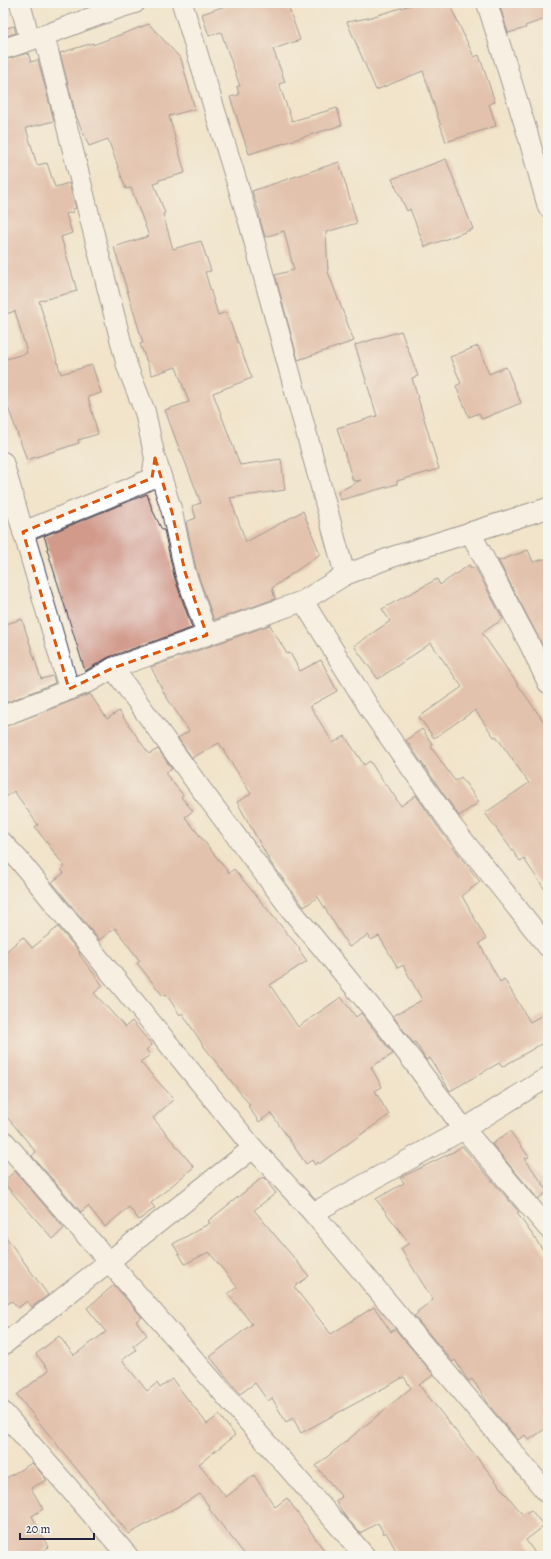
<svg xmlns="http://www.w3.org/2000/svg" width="551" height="1559" font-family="Alegreya,serif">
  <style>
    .building { fill: #d19a8b }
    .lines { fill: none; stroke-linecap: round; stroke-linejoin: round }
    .street-casing { stroke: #413f50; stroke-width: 22 }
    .street { stroke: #fff; stroke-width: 20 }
    .marked { fill: none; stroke: #de560e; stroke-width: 3; stroke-dasharray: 8 5; stroke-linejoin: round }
  </style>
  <rect width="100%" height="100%" fill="#f6f6f2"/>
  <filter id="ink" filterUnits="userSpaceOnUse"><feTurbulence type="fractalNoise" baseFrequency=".025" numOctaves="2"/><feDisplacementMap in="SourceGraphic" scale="8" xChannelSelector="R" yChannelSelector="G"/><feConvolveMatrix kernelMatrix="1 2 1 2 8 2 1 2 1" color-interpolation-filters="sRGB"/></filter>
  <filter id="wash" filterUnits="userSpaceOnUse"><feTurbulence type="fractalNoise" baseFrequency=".012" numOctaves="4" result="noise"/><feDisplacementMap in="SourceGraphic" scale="16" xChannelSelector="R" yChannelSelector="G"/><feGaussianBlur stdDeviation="0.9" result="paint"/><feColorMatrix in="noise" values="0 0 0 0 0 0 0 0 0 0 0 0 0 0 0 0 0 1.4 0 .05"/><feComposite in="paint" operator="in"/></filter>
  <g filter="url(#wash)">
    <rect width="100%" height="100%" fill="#f1e4ca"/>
    <g id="blocks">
      <g class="building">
        <polygon points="234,3 287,3 300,40 273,49 285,82 279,84 292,121 337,108 342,125 249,154 230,97 239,95 237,86 240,86 221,32 209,36 202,14"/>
        <polygon points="417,3 449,3 474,57 479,55 495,102 489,104 496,126 446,142 423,71 376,90 347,22 368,18"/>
        <polygon points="499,3 548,3 548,18 525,26 526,28 508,33"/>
        <polygon points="149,24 181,59 195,109 169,116 185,173 159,180 159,182 154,184 165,213 163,214 173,249 201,241 211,271 205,272 218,315 226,312 252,378 213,393 240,465 281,459 285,490 230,498 246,542 303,511 320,554 272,588 275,599 214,620 196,569 186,522 196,518 192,506 201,503 181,451 180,451 165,410 189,402 176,367 152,375 140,344 143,343 114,247 149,236 131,188 126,189 108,139 89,146 76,116 60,53 93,43 93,45"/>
        <polygon points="14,26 16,33 3,37 3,29"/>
        <polygon points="28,53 31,62 38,60 54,121 26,128 37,165 47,163 55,187 69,183 76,208 73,209 73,212 66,214 72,233 61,237 77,291 39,301 61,374 92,365 101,393 88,397 98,434 78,440 79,443 27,460 3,393 3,360 27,353 15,311 3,315 3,60"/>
        <polygon points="446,159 473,229 425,247 410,209 407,211 392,179"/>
        <polygon points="339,162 357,223 326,232 328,272 354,341 298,360 275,275 294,270 284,231 265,237 259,216 260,215 252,191"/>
        <polygon points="401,331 418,376 412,378 439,469 397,481 397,484 341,500 338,492 361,480 353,481 337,428 377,416 355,345"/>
        <polygon points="478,346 489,374 506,367 521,403 482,419 479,413 469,417 456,386 461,383 450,357"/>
        <polygon points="147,494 152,509 162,530 164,530 174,576 192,628 109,657 85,671 47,549 48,548 44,536"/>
        <polygon points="528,550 533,562 548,558 548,656 497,558 499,561"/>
        <polygon points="469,565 471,568 475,567 503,619 482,633 548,728 548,894 524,859 520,861 485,813 529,783 496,736 494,737 475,710 434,738 419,717 462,687 431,643 378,679 354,646 390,621 382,609 437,579 440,585"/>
        <polygon points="22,619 41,679 53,676 55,683 5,703 3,699 3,625"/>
        <polygon points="270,625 287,654 290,653 300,671 321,660 337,691 310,706 333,743 345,736 364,765 370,761 386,786 387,785 401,806 416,795 440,830 480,882 462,896 486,939 479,943 500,982 504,979 530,1022 548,1012 548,1040 502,1067 499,1063 450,1091 430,1058 426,1060 415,1042 413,1043 393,1016 422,1000 403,965 398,968 379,936 371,940 368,935 349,947 318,897 304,907 271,863 237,802 251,794 219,743 192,758 178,738 189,731 165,695 151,667"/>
        <polygon points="90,694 107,719 119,711 149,754 158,749 172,769 165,773 183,795 181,797 193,811 185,817 229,873 234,869 300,949 299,950 307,961 270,985 298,1027 341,997 356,1017 361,1013 393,1054 371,1067 382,1087 375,1091 389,1115 319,1164 318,1162 315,1165 312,1160 306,1164 271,1113 259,1122 248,1106 250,1105 205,1048 182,1013 180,1015 166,994 163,996 137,963 140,961 115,928 99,940 52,882 64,873 61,870 65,867 35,827 38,825 14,791 3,799 3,727"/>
        <polygon points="422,729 433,745 431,747 455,781 461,777 479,802 459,816 406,740"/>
        <polygon points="58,927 80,953 79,954 103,986 94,993 125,1027 132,1021 152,1045 146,1050 150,1055 140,1062 174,1099 153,1118 194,1167 151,1203 155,1208 139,1220 129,1207 105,1227 88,1206 81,1212 32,1156 36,1152 3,1112 3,954 23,937 32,948"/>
        <polygon points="510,1131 529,1157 525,1159 548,1191 538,1199 492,1144"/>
        <polygon points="462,1146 519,1212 517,1213 548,1257 548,1427 529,1440 525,1435 518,1440 492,1409 472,1379 468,1381 455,1360 453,1362 414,1316 418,1314 417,1312 433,1300 401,1249 409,1243 376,1199 404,1183 400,1178 455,1151"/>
        <polygon points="15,1171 64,1228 53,1239 3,1182"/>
        <polygon points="263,1177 276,1193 254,1210 309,1276 294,1287 331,1334 374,1307 391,1332 395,1329 434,1375 419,1385 523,1515 531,1510 544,1526 526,1540 537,1556 399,1556 386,1532 384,1534 378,1523 360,1533 345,1516 336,1501 342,1497 316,1466 411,1388 404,1377 301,1433 293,1418 286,1422 272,1398 268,1401 255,1383 240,1394 210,1357 252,1324 228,1294 237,1287 209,1252 185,1264 173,1244 210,1223 208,1221"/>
        <polygon points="3,1233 48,1295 32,1307 27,1301 18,1308 12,1301 3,1307"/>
        <polygon points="114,1285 142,1317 136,1321 147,1335 133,1346 136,1350 122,1360 147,1391 157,1383 160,1388 172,1379 207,1424 219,1415 235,1435 199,1464 226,1497 254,1475 275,1507 287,1498 328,1556 246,1556 209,1509 210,1508 200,1494 129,1534 17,1395 49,1370 36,1354 59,1336 74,1355 106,1332 87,1308"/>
        <polygon points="32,1463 47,1480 31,1488 43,1509 32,1516 48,1547 38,1556 3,1556 3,1480"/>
      </g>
    </g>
  </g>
  <g filter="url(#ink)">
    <use href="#blocks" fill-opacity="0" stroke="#413f50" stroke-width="1"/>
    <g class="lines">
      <defs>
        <g id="street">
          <polyline points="20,3 30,40"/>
          <polyline points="182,3 249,222 345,575"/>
          <polyline points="487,3 527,132 548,207"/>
          <path d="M 3,49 C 48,36 91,16 135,3"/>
          <polyline points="156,460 172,512 185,572 207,635"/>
          <polyline points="3,462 69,689"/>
          <polyline points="548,508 392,557 345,575 303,601 113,668 198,785 292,911 384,1023 464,1129 548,1228"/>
          <polyline points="23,532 126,490 152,478 155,458 145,412 127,366 44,35"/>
          <polyline points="470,532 529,643 548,683"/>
          <polyline points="303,601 373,714 452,826 548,947"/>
          <polyline points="3,716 91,681 113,668"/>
          <polyline points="3,843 19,860 253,1148 313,1213 548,1494"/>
          <polyline points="3,1140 365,1556"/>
          <polyline points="313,1213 464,1129 548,1077"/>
          <polyline points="3,1345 253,1148"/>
          <polyline points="3,1412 128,1556"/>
        </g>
      </defs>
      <use href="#street" class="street-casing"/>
      <use href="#street" class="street"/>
    </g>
  </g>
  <path d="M0 0H551V1559H0ZM 155,458 L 172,512 L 185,572 L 207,635 L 113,668 L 69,689 L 23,532 L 152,478 Z" fill="#f1e4ca" fill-opacity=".55" fill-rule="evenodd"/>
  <path class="marked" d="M 155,458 L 172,512 L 185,572 L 207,635 L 113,668 L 69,689 L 23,532 L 152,478 Z"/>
  <rect width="551" height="1559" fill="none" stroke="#f6f6f2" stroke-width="16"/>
  <path d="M20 1533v6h74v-6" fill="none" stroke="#22223b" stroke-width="2"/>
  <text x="26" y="1533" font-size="12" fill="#22223b" stroke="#f6f6f2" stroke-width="3" paint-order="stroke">20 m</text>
</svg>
